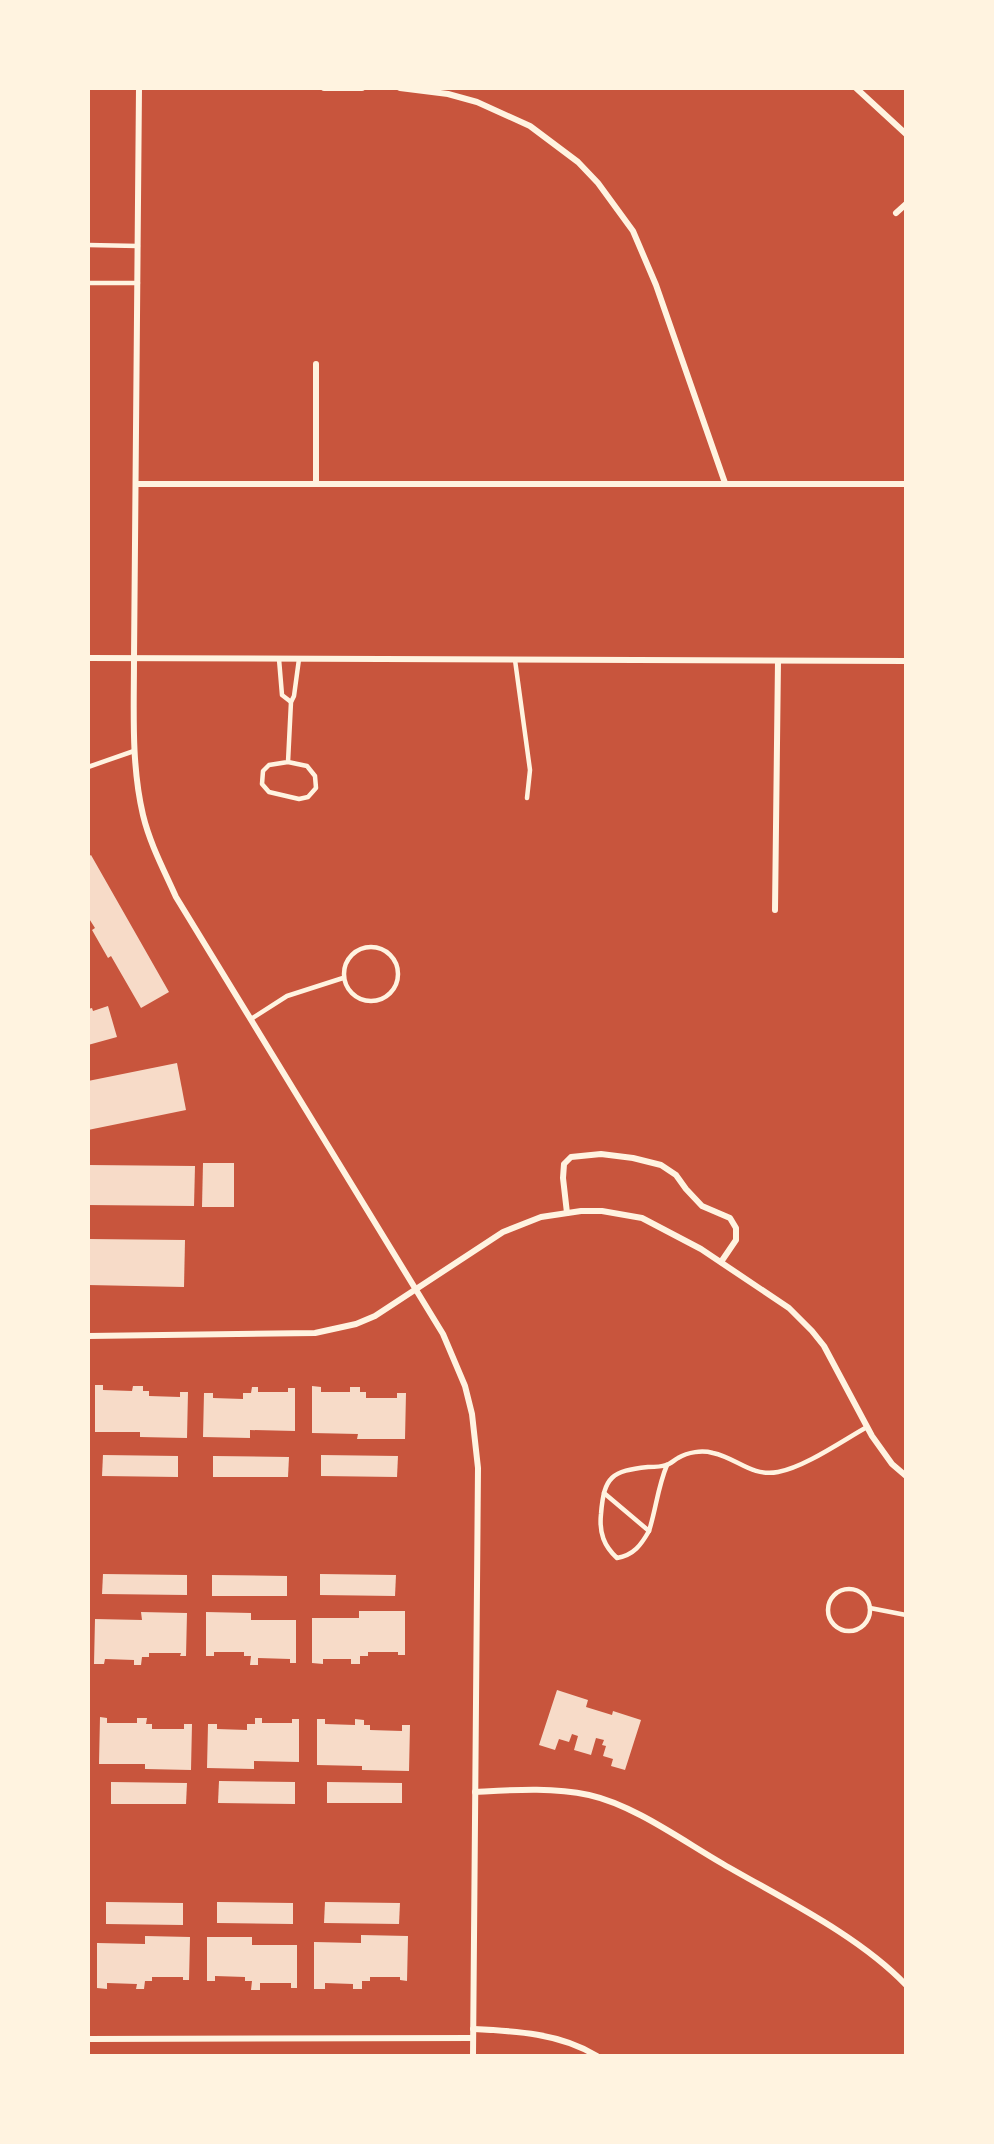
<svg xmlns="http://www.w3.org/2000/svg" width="994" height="2144" font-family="'Source Sans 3',sans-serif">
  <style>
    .building { fill: #f7dbc8 }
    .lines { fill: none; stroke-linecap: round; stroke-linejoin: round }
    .service { stroke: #fff3e0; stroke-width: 4.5 }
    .minor { stroke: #fff3e0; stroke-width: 6 }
  </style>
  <rect width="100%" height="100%" fill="#c8553d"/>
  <g class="building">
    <polygon points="91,855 169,992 141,1008 111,956 108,958 92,930 95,928 88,917 88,857"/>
    <polygon points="108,1006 117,1037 88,1045 88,1009 92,1008 93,1011"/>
    <polygon points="177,1063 186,1110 88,1130 88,1081"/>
    <polygon points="203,1163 234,1163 234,1207 202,1207"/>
    <polygon points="88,1165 195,1166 194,1206 88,1205"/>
    <polygon points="88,1239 185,1240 184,1287 88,1285"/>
    <polygon points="95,1385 103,1385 103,1390 132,1391 133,1386 143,1386 143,1391 149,1391 149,1396 180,1397 180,1392 188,1392 187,1438 140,1437 140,1432 95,1432"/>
    <polygon points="312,1386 321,1387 321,1392 350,1392 350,1387 360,1387 360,1392 366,1392 366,1398 397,1398 397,1393 406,1393 405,1439 357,1439 358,1434 312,1433"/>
    <polygon points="252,1387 258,1387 258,1392 288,1392 288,1388 295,1388 295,1431 250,1430 250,1438 203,1437 204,1393 213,1393 213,1398 243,1399 243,1393 251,1393"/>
    <polygon points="103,1455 178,1456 178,1477 102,1476"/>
    <polygon points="321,1455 398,1456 397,1477 321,1476"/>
    <polygon points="213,1456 289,1457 288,1477 213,1477"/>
    <polygon points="103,1574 187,1575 187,1595 102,1594"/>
    <polygon points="320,1574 396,1575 395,1596 320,1595"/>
    <polygon points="212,1575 287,1576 287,1596 212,1596"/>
    <polygon points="359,1611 405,1611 405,1655 398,1655 398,1652 368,1652 368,1656 360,1656 360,1664 351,1664 351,1659 323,1659 323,1664 312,1663 312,1618 359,1618"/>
    <polygon points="141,1612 187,1613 186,1656 180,1656 181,1653 149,1653 149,1657 142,1657 141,1665 134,1665 134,1660 105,1659 104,1664 94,1664 95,1619 142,1620"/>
    <polygon points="206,1612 251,1613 251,1620 296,1620 296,1663 290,1663 290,1659 258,1658 258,1665 250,1665 251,1656 244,1656 244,1652 214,1652 214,1656 206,1656"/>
    <polygon points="557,1690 588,1700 586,1707 612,1715 613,1711 641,1720 625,1770 611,1766 613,1759 603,1756 606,1746 602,1745 604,1740 596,1738 591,1755 574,1750 578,1736 572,1734 569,1742 559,1739 555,1750 539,1745"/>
    <polygon points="100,1717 107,1718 107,1723 137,1723 137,1718 147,1718 146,1724 152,1724 152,1729 184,1729 184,1724 192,1724 191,1770 145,1769 145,1764 99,1764"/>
    <polygon points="255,1718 262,1718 262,1723 292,1723 292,1719 299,1719 299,1762 254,1761 254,1769 207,1768 208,1724 217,1724 217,1729 247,1730 247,1724 255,1724"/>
    <polygon points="317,1719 325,1719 325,1724 355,1725 355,1719 364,1720 364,1725 370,1725 370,1730 402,1731 402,1725 410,1725 409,1771 362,1770 362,1766 317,1765"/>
    <polygon points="219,1781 295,1782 295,1804 218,1803"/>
    <polygon points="111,1782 187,1783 186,1804 111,1804"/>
    <polygon points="327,1782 402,1783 402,1803 327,1803"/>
    <polygon points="106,1902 183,1903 183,1925 106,1924"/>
    <polygon points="217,1902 293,1903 293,1924 217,1923"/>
    <polygon points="325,1902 400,1903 399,1924 324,1923"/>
    <polygon points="361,1935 408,1936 407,1981 400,1980 400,1977 370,1977 370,1981 362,1981 362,1989 353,1989 353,1984 325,1983 325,1989 314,1989 314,1942 361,1943"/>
    <polygon points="145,1936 190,1937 189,1980 183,1980 183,1977 152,1977 152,1981 145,1981 144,1989 136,1989 137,1984 107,1983 107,1989 97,1988 97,1943 145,1944"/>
    <polygon points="207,1937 252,1937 252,1945 297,1945 297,1988 291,1988 291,1983 260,1983 260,1990 251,1990 252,1981 245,1981 245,1977 215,1976 215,1981 207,1981"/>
  </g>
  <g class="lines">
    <g class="service">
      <polyline points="88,245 138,246"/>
      <polyline points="88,283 138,283"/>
      <polyline points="279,659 282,695 291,702"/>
      <polyline points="515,660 530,770 527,798"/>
      <polyline points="288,762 269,765 263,771 262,784 269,792 299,799 308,797 316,788 315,776 307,766 288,762 291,702 294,696 299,659"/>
      <polyline points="88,767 134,751"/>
      <circle cx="371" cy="974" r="27"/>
      <polyline points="251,1019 287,996 343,978"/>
      <path d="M 604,1493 L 649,1531 C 656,1509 658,1486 667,1465"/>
      <path d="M 649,1531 C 641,1545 634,1555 617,1558 C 604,1546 599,1533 601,1514 C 604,1476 612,1471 648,1467 C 654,1467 661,1467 666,1465 C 671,1464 674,1460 678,1458 C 688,1452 702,1450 713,1453 C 737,1458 751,1477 778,1472 C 805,1467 842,1441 867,1427"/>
      <circle cx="849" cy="1610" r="21"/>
      <polyline points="870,1608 906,1615"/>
    </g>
    <g class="minor">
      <path d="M 139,88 L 134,658 C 134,711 131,764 143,815 C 150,844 164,870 176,897 L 443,1334 L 465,1386 L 472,1414 L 478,1468 L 473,2056"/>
      <polyline points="324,88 362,88"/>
      <polyline points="400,88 448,94 477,102 530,126 578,162 598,183 633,231 656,285 725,483"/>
      <polyline points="856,88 906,134"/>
      <polyline points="896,213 906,204"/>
      <polyline points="316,364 316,483"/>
      <polyline points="136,484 906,484"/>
      <polyline points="88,658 906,661"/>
      <polyline points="775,910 778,661"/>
      <polyline points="567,1213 563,1178 564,1164 571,1157 601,1154 633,1158 661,1165 676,1175 686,1189 702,1206 730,1218 736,1228 736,1240 721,1262"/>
      <polyline points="88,1336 315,1333 356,1324 375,1316 503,1232 541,1217 581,1211 602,1211 642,1218 701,1249 789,1308 812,1331 824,1346 872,1436 892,1464 906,1476"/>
      <path d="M 475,1792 C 513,1790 551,1787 589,1795 C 634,1805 683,1841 723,1864 C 783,1899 858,1935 906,1985"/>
      <path d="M 473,2029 C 515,2031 560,2033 597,2056"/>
      <polyline points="88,2039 473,2038"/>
    </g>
  </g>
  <rect width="994" height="2144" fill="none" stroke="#fff3e0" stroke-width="180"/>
</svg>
